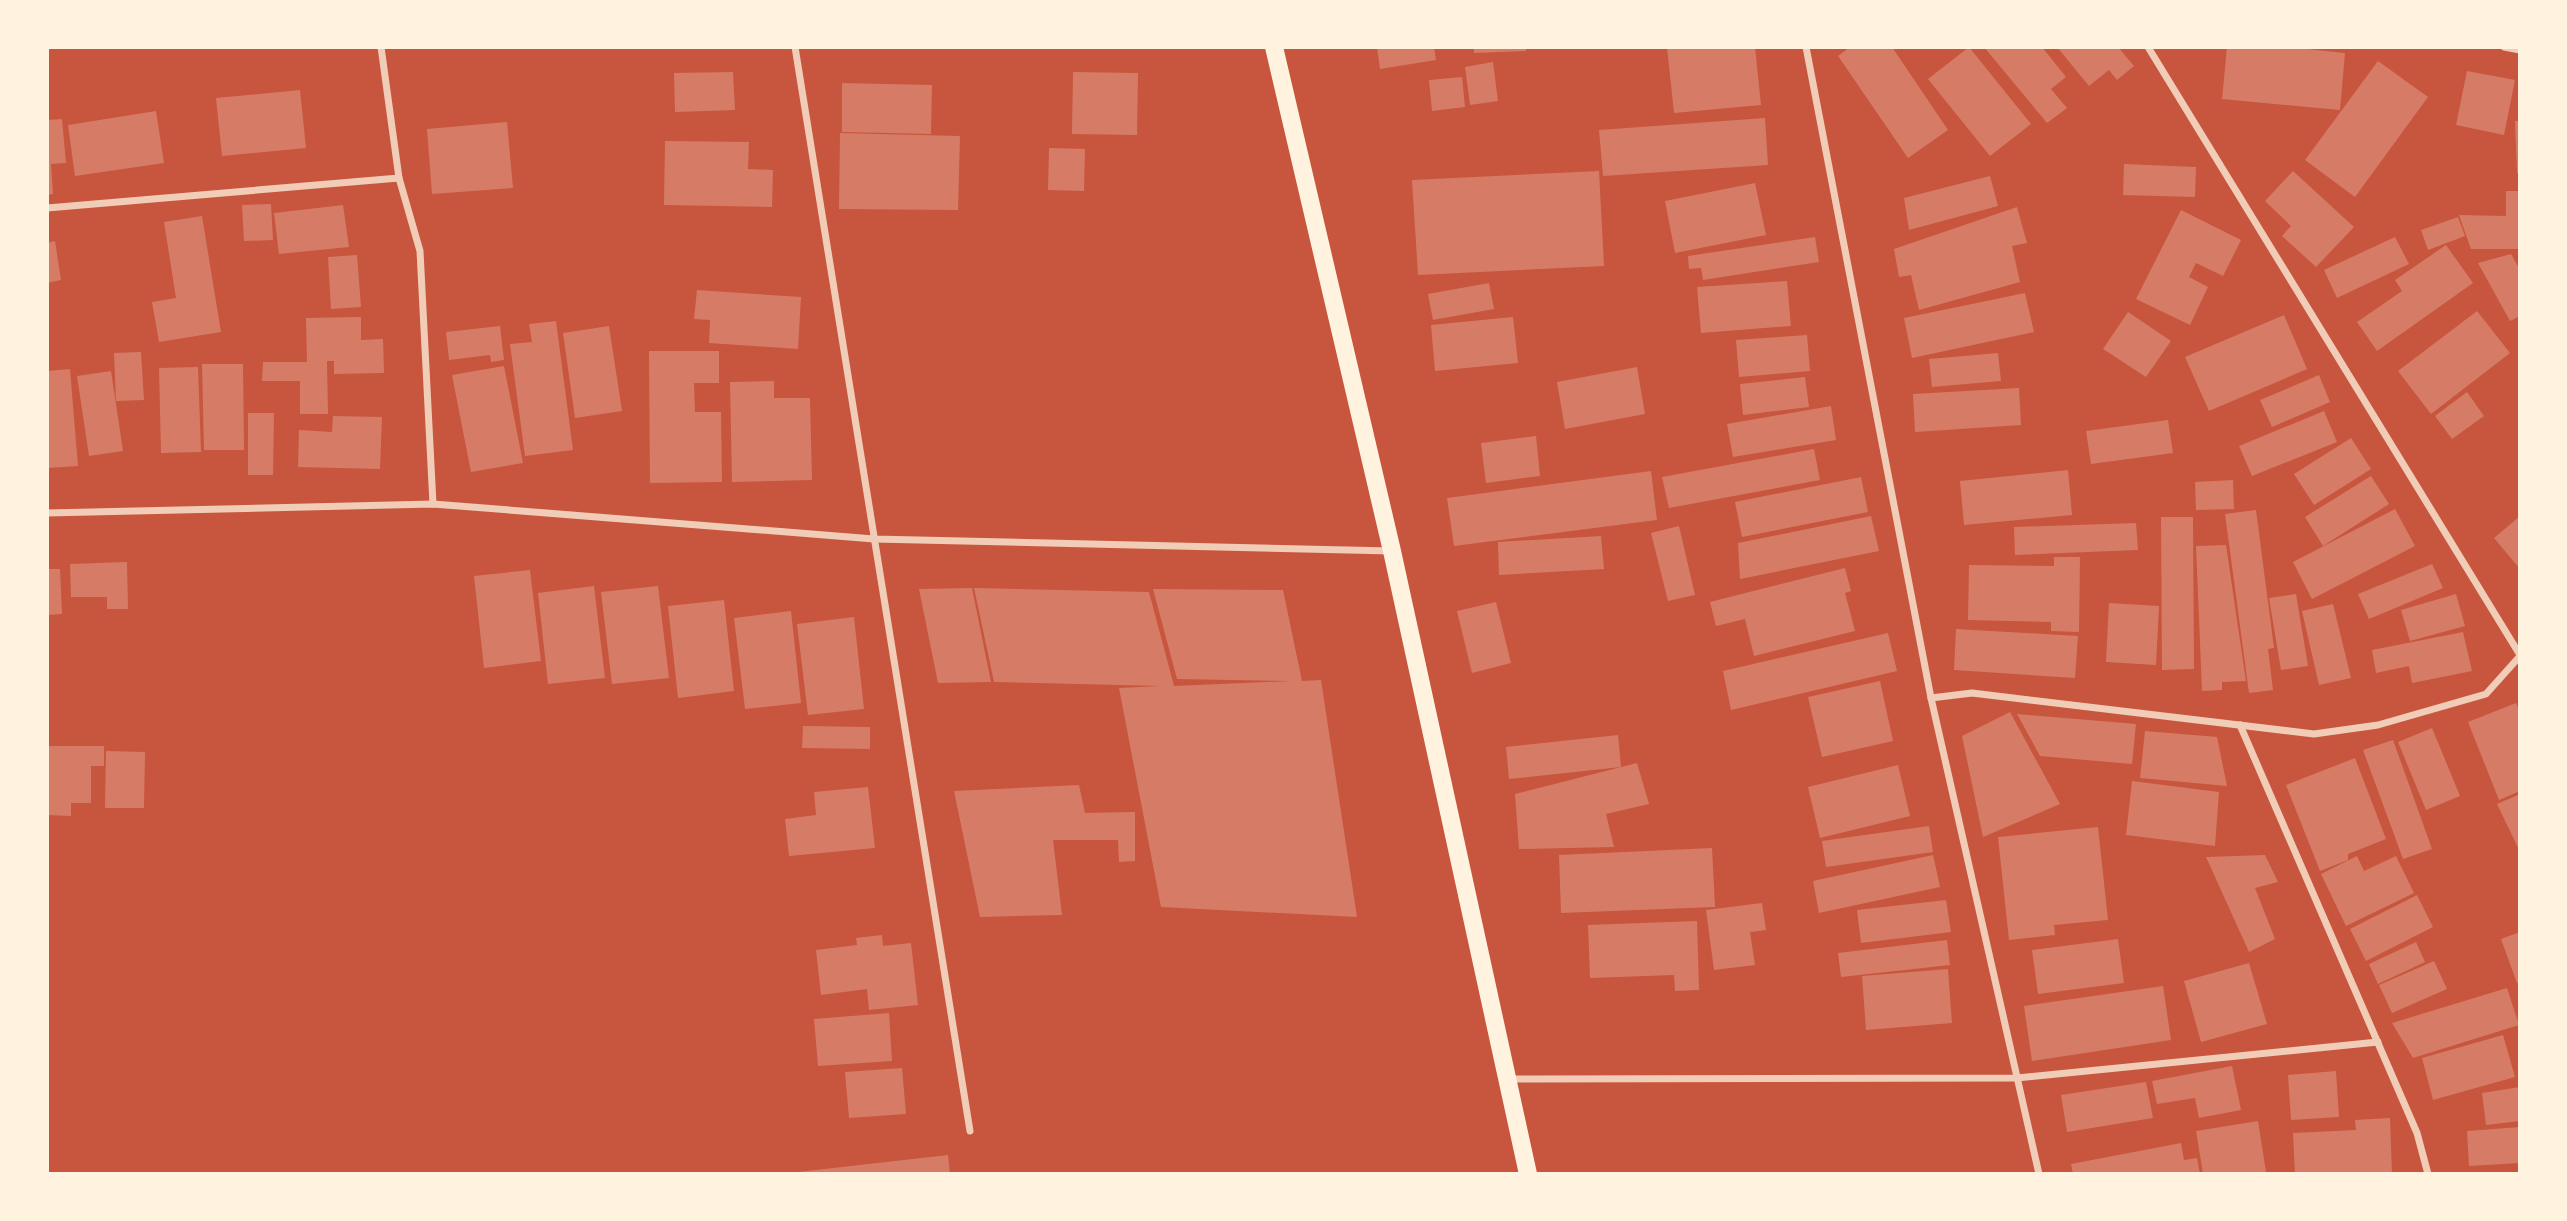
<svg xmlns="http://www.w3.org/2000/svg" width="2567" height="1221" font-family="'Playfair Display',serif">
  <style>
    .building { fill: #d67c66 }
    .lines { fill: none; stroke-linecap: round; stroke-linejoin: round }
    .minor { stroke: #f1ccb7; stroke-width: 7 }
    .primary { stroke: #fff3e0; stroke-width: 18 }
  </style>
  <rect width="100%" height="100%" fill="#c8553d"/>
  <g class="building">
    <polygon points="1377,47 1434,47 1436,60 1380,69"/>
    <polygon points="1474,47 1526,47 1526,51 1474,53"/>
    <polygon points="1667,47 1755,47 1761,105 1674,113"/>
    <polygon points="1850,47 1892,47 1948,130 1908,158 1838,56"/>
    <polygon points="1969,47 2031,124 1990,156 1928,79"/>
    <polygon points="1984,47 2042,47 2066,77 2051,89 2067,108 2047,123"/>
    <polygon points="2057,47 2118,47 2134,66 2117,80 2109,70 2089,86"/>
    <polygon points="2227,47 2288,47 2345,53 2340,110 2222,99"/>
    <polygon points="2378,61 2428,97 2355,197 2305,160"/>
    <polygon points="1493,62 1498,101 1470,105 1465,67"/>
    <polygon points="2467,71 2515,80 2504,135 2456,125"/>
    <polygon points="733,72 735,110 675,112 674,73"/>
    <polygon points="1073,72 1138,73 1137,135 1072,134"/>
    <polygon points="1462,77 1465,107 1432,111 1429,80"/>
    <polygon points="842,83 932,85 931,134 842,132"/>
    <polygon points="300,90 306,148 222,156 216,98"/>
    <polygon points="156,111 164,163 75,176 68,125"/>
    <polygon points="1765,118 1768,165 1603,176 1599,130"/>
    <polygon points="62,119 66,163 51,164 53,194 47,195 47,120"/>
    <polygon points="2515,121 2520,121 2520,173 2517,173"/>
    <polygon points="507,122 513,188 432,194 427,129"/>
    <polygon points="840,133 960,136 958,210 839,209"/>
    <polygon points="665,141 749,142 748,169 773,170 772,207 664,205"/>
    <polygon points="1049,148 1085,149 1084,191 1048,190"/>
    <polygon points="2124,164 2196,167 2195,197 2123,195"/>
    <polygon points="1599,171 1604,266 1418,275 1412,180"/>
    <polygon points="2293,171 2354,227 2316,267 2282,236 2291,226 2265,201"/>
    <polygon points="1990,176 1998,206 1909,230 1904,198"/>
    <polygon points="1755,183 1766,235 1675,253 1665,201"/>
    <polygon points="2506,191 2520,191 2520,249 2471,249 2459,215 2506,216"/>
    <polygon points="271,204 273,240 244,241 242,205"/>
    <polygon points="343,205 349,247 279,254 274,213"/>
    <polygon points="2017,207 2027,243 2012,246 2020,282 1919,310 1911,275 1899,277 1894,249"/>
    <polygon points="2181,210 2241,240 2223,276 2196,263 2189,277 2208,287 2190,325 2136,299"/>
    <polygon points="202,216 221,332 159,342 152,302 176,298 164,222"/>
    <polygon points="2458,217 2465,236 2428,250 2421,230"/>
    <polygon points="1815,237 1819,262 1703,280 1701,268 1689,269 1688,256"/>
    <polygon points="2395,237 2409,264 2337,298 2324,270"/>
    <polygon points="55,241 61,280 47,283 47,243"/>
    <polygon points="2446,245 2473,283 2377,351 2357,322 2402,291 2395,280"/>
    <polygon points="2511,254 2520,270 2520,316 2510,321 2478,263"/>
    <polygon points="357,255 361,307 331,309 328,257"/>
    <polygon points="1787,281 1791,326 1701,333 1697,287"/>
    <polygon points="1489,283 1494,309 1433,320 1428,294"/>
    <polygon points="697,290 801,297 798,349 709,343 710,320 694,319"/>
    <polygon points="2025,293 2034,332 1912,358 1904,318"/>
    <polygon points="2477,311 2510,353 2431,414 2398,371"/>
    <polygon points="2128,312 2171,341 2146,377 2103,349"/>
    <polygon points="2284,315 2307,369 2209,411 2185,357"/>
    <polygon points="361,317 361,340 383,339 384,373 334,374 334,361 327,361 328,414 300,414 300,381 262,381 263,362 307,362 306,318"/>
    <polygon points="1513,317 1518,363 1435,371 1431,325"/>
    <polygon points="556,321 573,450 525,456 510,344 532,342 529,324"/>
    <polygon points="500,326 504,360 491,362 490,355 449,360 446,332"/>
    <polygon points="609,326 622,411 575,418 563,333"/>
    <polygon points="1807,335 1810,371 1739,377 1736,340"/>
    <polygon points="649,351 719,351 719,383 694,383 695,412 721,412 722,482 650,483"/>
    <polygon points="141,352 144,400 116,401 114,353"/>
    <polygon points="1998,353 2001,381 1932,387 1929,359"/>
    <polygon points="202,364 243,364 244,450 204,450"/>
    <polygon points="504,366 523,463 471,472 452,375"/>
    <polygon points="198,367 201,452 161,453 159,368"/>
    <polygon points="1637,367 1645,414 1565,429 1557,382"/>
    <polygon points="70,369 78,466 47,468 47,371"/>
    <polygon points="111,371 123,451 89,456 77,376"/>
    <polygon points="2319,375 2330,402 2272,427 2260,400"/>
    <polygon points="1805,377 1809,407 1743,415 1740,384"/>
    <polygon points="774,381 774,398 810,398 812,480 732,482 730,382"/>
    <polygon points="2019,388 2021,425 1915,432 1913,394"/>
    <polygon points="2467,392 2484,416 2452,439 2435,416"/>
    <polygon points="1831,406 1836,440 1733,457 1727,424"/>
    <polygon points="2324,411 2337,442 2252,476 2239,446"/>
    <polygon points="248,413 274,413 273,475 248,475"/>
    <polygon points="333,416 382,417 380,469 298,467 299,430 332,432"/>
    <polygon points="2168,420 2173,453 2091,464 2086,431"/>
    <polygon points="1536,436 1540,476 1486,483 1481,443"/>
    <polygon points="2351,438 2371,469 2314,505 2294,474"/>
    <polygon points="1814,449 1820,480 1669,508 1662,477"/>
    <polygon points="2068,470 2072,515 1964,525 1960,481"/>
    <polygon points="1651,471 1657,520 1454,546 1447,498"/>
    <polygon points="2371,476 2389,504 2323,546 2305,517"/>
    <polygon points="1861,477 1868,512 1742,537 1735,502"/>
    <polygon points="2233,480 2234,509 2196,510 2195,482"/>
    <polygon points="2395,509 2415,546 2312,599 2293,562"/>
    <polygon points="2256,510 2274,648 2268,649 2273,690 2249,693 2225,514"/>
    <polygon points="1871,516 1879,551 1740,579 1738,543"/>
    <polygon points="2520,516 2520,569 2494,538"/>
    <polygon points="2161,517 2193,517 2194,669 2162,670"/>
    <polygon points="2136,523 2138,550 2015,555 2014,527"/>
    <polygon points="1679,526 1695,595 1668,601 1651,533"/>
    <polygon points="1601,536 1604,569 1499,575 1498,542"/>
    <polygon points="2226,545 2246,681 2222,682 2222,690 2202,691 2196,546"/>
    <polygon points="2054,557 2080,557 2079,632 2051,631 2051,622 1968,620 1969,565 2054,566"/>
    <polygon points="127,562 128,609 107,609 107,597 71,597 70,564"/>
    <polygon points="2432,564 2443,588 2369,619 2358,594"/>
    <polygon points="1845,568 1851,591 1845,593 1855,631 1754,656 1745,619 1716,626 1710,602"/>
    <polygon points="47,569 60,569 62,614 47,615"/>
    <polygon points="530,570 541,661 484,668 474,576"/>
    <polygon points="594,586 605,678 548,684 538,593"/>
    <polygon points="658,586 669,678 612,684 601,592"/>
    <polygon points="972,588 991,682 938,683 919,589"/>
    <polygon points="974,588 1149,592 1174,686 1291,681 1177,679 1153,589 1283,590 1302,681 1321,680 1357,917 1161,907 1119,688 1160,686 994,682"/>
    <polygon points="2296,594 2308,666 2281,670 2269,598"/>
    <polygon points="2456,594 2465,626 2410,641 2401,610"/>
    <polygon points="724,600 734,691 678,698 668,606"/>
    <polygon points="1496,602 1511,663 1472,673 1457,611"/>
    <polygon points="2109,603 2159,606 2156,665 2106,662"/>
    <polygon points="2333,604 2351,678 2319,685 2302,611"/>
    <polygon points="791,611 801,703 745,709 734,618"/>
    <polygon points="854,617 864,709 808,715 797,624"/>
    <polygon points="1956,629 2078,636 2075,678 1954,670"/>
    <polygon points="2463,632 2472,671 2412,683 2409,666 2376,673 2372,650"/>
    <polygon points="1888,633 1897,671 1731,710 1723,671"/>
    <polygon points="1880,681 1893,741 1822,757 1808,697"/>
    <polygon points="2516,703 2520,713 2520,791 2499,800 2468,722"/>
    <polygon points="2010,712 2060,804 1983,837 1962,736"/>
    <polygon points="2017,714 2136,724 2132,764 2040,756"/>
    <polygon points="803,726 870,727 870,749 802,748"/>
    <polygon points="2432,728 2460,796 2426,810 2398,742"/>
    <polygon points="2145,731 2217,737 2227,786 2140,778"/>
    <polygon points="1618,735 1621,767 1509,779 1506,747"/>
    <polygon points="2393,740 2432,849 2403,859 2363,750"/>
    <polygon points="47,746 104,746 104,766 91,766 91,803 71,803 71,816 47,815"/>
    <polygon points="106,751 145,752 144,808 105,808"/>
    <polygon points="2355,758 2386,839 2348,854 2348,860 2320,871 2286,785"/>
    <polygon points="1637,763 1649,804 1606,814 1614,847 1519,849 1515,794"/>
    <polygon points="1898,765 1910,816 1820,838 1808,787"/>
    <polygon points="2132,781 2219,792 2215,846 2126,835"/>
    <polygon points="1079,785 1085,813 1135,812 1135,861 1119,862 1118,840 1053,840 1062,915 980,917 954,791"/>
    <polygon points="868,787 875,848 789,856 785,819 816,815 814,792"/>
    <polygon points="2520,794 2520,852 2497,804"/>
    <polygon points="1929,826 1933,852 1826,867 1822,841"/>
    <polygon points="2098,827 2108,920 2054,925 2055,935 2009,940 1998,837"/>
    <polygon points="1712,848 1715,907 1561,913 1559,855"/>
    <polygon points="1933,855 1940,887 1819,913 1813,881"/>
    <polygon points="2265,855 2278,882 2255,888 2275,939 2249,952 2206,857"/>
    <polygon points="2357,856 2364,871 2396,856 2414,893 2346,926 2321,874"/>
    <polygon points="2417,895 2433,927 2366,961 2350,929"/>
    <polygon points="1946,900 1951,932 1861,943 1857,910"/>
    <polygon points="1762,903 1766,930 1750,932 1755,965 1714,970 1706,910"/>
    <polygon points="1697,921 1699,990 1675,991 1674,975 1590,978 1588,925"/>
    <polygon points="2520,932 2520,982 2517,983 2501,939"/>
    <polygon points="882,935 883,946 911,943 918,1005 869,1010 867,989 821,995 816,950 857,945 856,938"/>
    <polygon points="2118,939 2124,983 2038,994 2032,950"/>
    <polygon points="1947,940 1950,965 1841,977 1838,953"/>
    <polygon points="2416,942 2425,962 2378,984 2369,964"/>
    <polygon points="2434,961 2447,989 2392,1013 2379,985"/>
    <polygon points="2249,963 2267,1024 2201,1042 2184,981"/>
    <polygon points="1948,969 1952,1023 1866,1030 1862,976"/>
    <polygon points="2163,986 2171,1040 2032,1061 2024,1006"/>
    <polygon points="2507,988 2519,1025 2413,1058 2392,1023"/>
    <polygon points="889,1013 892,1061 818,1066 814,1019"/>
    <polygon points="2503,1035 2515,1077 2433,1100 2422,1058"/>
    <polygon points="2232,1066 2241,1110 2199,1118 2195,1098 2157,1104 2152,1081"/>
    <polygon points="902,1068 906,1114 849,1118 845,1072"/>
    <polygon points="2336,1071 2339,1117 2291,1120 2288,1075"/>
    <polygon points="2146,1082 2153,1118 2067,1132 2061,1095"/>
    <polygon points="2520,1087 2520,1121 2486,1125 2482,1093"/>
    <polygon points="2390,1118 2392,1174 2295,1174 2293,1133 2356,1130 2355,1120"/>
    <polygon points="2258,1121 2266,1172 2203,1174 2196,1131"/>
    <polygon points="2520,1127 2520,1163 2469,1166 2467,1131"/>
    <polygon points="2181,1143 2184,1160 2197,1158 2200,1174 2073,1174 2071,1164"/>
    <polygon points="948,1155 950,1174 798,1174 798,1172"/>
  </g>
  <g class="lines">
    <g class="minor">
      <polyline points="381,47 399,178 420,251 433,504"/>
      <polyline points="795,47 970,1131"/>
      <polyline points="1806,47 1931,698 2039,1174"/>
      <polyline points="2148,47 2520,655"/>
      <polyline points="2504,47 2520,50"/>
      <polyline points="47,208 399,178"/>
      <polyline points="47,513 433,504 874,539 1392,551"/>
      <polyline points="1931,698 1972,693 2314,734 2378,725 2486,694 2520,656"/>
      <polyline points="2240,725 2417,1133 2428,1174"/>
      <polyline points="1509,1079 2017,1078 2378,1042"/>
    </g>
    <polyline class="primary" points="1274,47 1392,551 1528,1174"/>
  </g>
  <rect width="2567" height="1221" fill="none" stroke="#fff3e0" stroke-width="98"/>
</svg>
